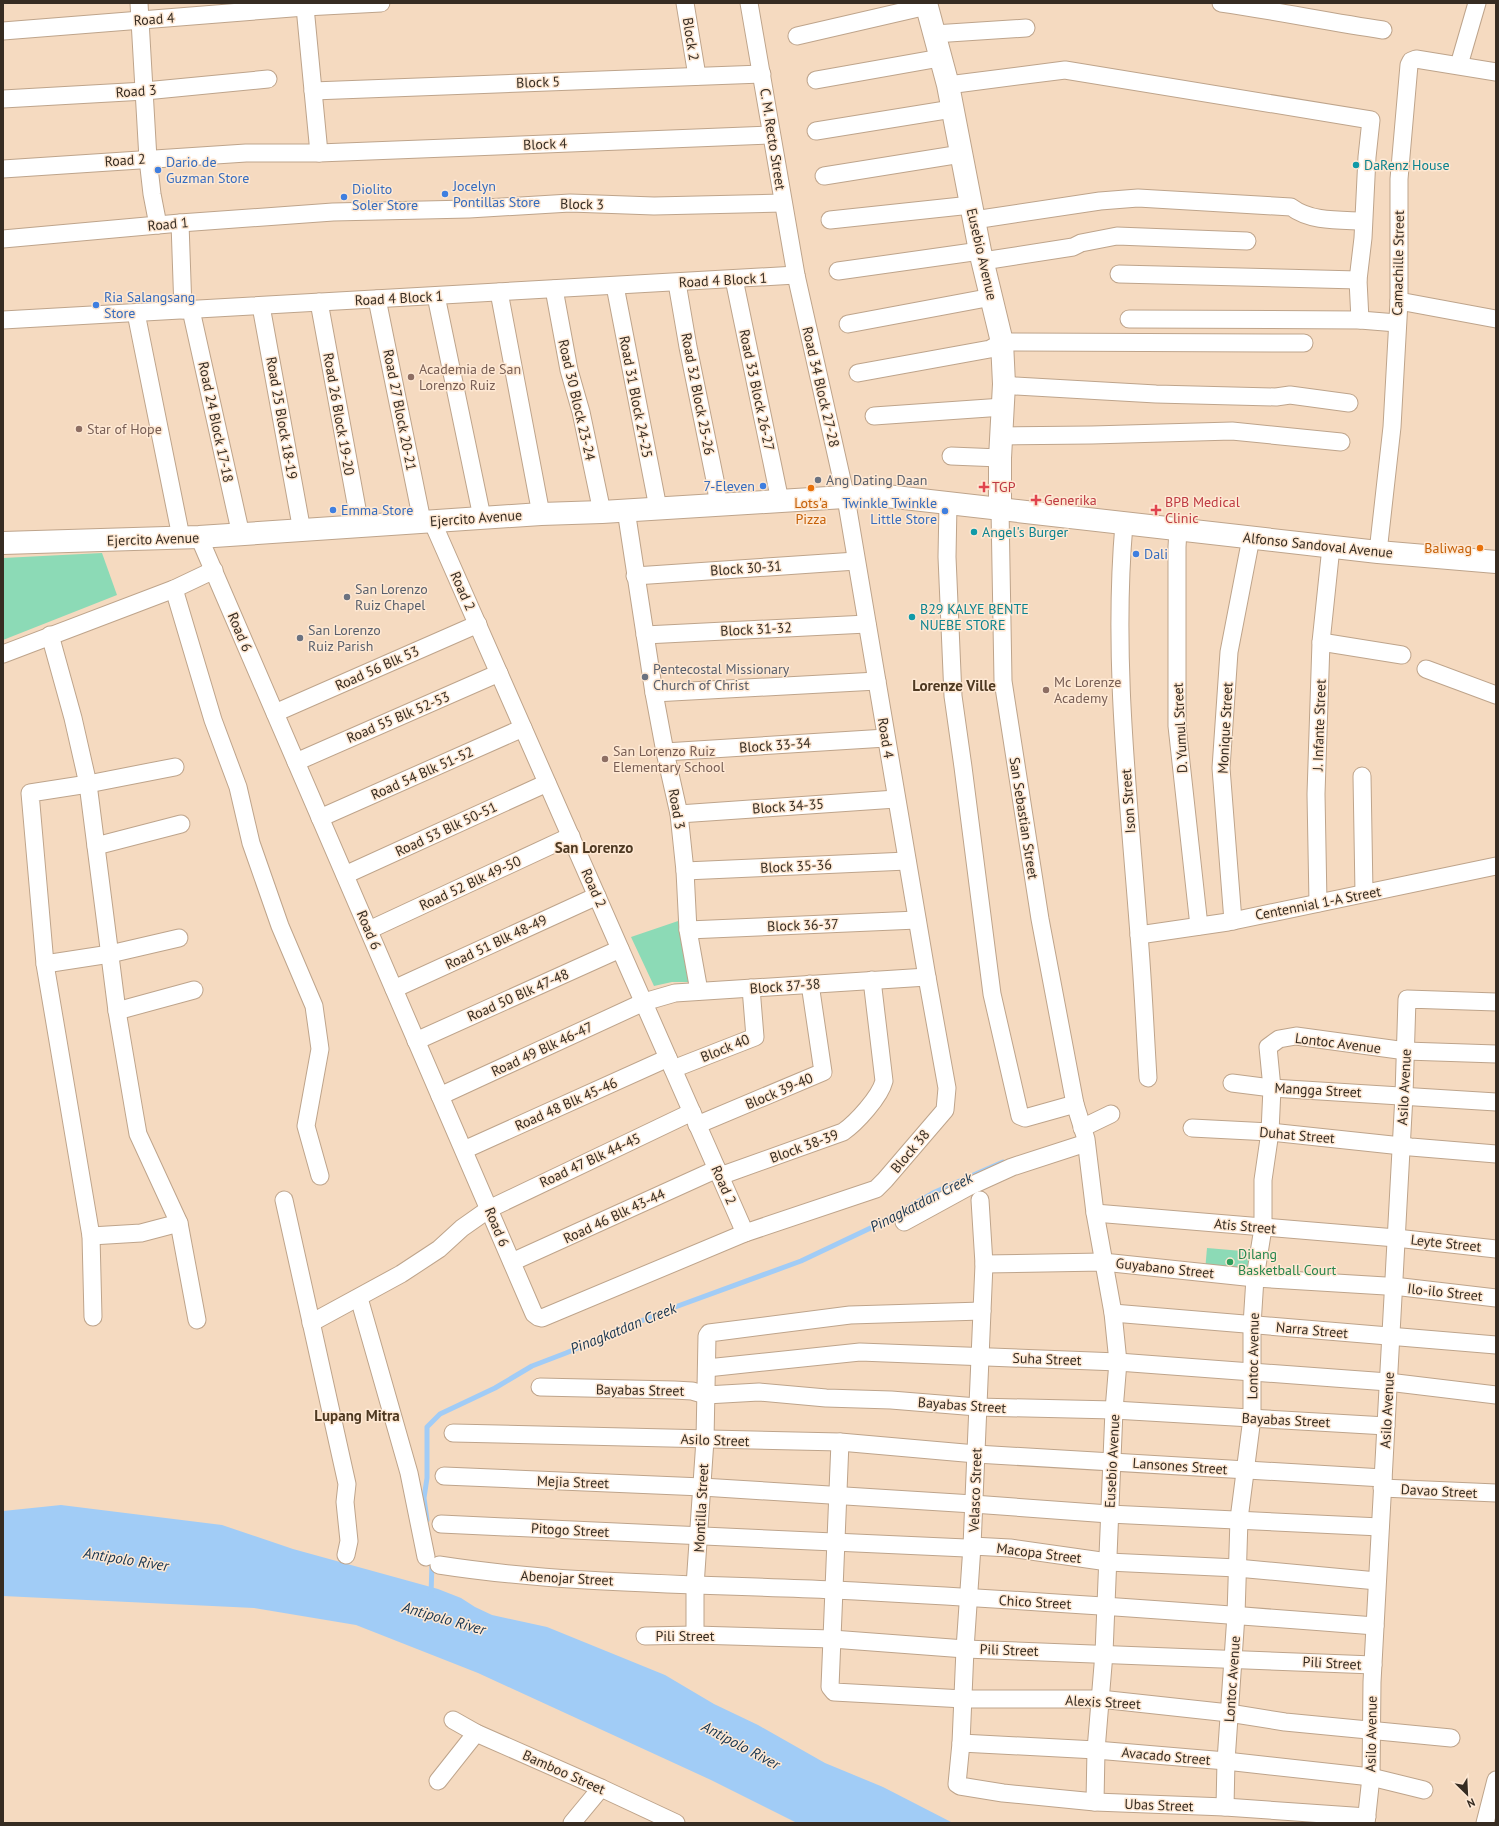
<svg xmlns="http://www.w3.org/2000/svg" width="1499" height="1826" font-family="'PT Sans',sans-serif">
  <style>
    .green { fill: #8cdab6 }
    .water { fill: #a1ccf6 }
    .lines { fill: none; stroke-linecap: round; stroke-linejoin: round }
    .stream { stroke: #a1ccf6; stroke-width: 5 }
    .street-casing { stroke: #bea48b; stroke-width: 19 }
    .secondary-casing { stroke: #bea48b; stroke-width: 24 }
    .street { stroke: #fff; stroke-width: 17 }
    .secondary { stroke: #fff; stroke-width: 22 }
    .culture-dot { fill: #0f9aa8; stroke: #fee8d3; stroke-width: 1.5 }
    .shop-dot { fill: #3f7fe0; stroke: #fee8d3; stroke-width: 1.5 }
    .education-dot { fill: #8d6e63; stroke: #fee8d3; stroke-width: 1.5 }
    .worship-dot { fill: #6b7280; stroke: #fee8d3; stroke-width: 1.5 }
    .health-dot { fill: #e0444e; stroke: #fee8d3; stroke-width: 1.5 }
    .food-dot { fill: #e8710a; stroke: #fee8d3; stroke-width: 1.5 }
    .leisure-dot { fill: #2e9e5b; stroke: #fee8d3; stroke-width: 1.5 }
    .labels { text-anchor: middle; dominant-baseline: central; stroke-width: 3; stroke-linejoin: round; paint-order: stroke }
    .street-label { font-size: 14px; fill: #362c22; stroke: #fee8d3 }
    .shop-label { font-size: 14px; fill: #366cbe; stroke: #fee8d3; text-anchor: start }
    .culture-label { font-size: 14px; fill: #0d838f; stroke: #fee8d3; text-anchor: start }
    .education-label { font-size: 14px; fill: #785e54; stroke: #fee8d3; text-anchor: start }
    .worship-label { font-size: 14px; fill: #5b616d; stroke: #fee8d3; text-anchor: start }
    .health-label { font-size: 14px; fill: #be3a42; stroke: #fee8d3; text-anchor: start }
    .food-label { font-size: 14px; fill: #c56008; stroke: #fee8d3 }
    .leisure-label { font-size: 14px; fill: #27864d; stroke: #fee8d3; text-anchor: start }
    .neighbourhood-label { font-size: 15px; font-weight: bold; fill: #4e3922; stroke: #fee8d3 }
    .water-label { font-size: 15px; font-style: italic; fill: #163450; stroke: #fee8d3 }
  </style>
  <rect width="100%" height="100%" fill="#f5dac0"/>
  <g class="green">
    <polygon points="102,553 117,595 3,640 3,558"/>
    <polygon points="684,919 695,982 672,982 654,986 631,937"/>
    <polygon points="1207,1248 1254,1252 1252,1275 1205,1271"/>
  </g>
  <polygon class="water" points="61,1505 222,1525 293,1549 438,1589 461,1598 475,1607 492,1615 547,1627 665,1675 714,1704 758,1725 825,1763 883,1787 953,1823 797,1823 711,1780 478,1673 356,1625 254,1608 3,1596 3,1511"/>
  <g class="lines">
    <g class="stream">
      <polyline points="427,1520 424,1498 427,1478 427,1427 440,1414 495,1388 532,1366 566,1353 667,1310 801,1261 879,1224 935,1192 1003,1162"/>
      <polyline points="431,1594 432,1564"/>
    </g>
    <defs>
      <g id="street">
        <polyline points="139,3 148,159 152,194 158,225"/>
        <polyline points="685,3 697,76"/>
        <path d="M 1221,3 C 1276,11 1329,22 1383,30"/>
        <polyline points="305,7 319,153"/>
        <polyline points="3,31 305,7 381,3"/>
        <polyline points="934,34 1026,28"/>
        <polyline points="797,36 927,6"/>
        <polyline points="1459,65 1477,3"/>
        <polyline points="816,80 940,58"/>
        <polyline points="948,85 1065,70 1371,120 1367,157 1363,238 1358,280 1360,320"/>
        <polyline points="313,91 762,74"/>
        <polyline points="3,99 145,91 268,79"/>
        <polyline points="816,131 952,109"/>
        <polyline points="3,169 246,153 319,153 771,135"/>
        <polyline points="824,176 961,154"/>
        <polyline points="830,220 971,205"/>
        <path d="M 974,220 L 1100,201 L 1138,198 L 1291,207 C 1311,222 1339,220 1363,221"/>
        <polyline points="180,223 183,310"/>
        <polyline points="3,239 180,223 333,212 469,209 570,203 654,206 783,203"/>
        <polyline points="983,261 1073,247 1081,243 1117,236 1247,241"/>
        <polyline points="838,271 980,251"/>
        <polyline points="1119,274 1358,280"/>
        <polyline points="734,279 780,501"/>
        <polyline points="677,283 688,347 716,485 718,505"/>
        <polyline points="615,286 658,508"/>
        <polyline points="554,289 569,370 581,412 602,512"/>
        <polyline points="499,292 541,514"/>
        <polyline points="436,296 482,517"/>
        <polyline points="377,299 422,521"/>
        <polyline points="1399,301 1496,319"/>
        <polyline points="319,302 360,525"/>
        <polyline points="261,306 302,531"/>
        <polyline points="191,310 241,535"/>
        <polyline points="136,313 181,537"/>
        <polyline points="1129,319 1360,320 1397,323"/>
        <polyline points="3,320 796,275"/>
        <polyline points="848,324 992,297"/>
        <polyline points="858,373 990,349 1002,342 1304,343"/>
        <polyline points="1004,384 1015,386 1156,394 1276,397 1290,395 1349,403"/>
        <polyline points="874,416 1003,407"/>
        <polyline points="1001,436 1092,435 1232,431 1341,442"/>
        <polyline points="951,456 1000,458"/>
        <polyline points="948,504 947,557 953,696 963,767 992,994 1020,1116 1025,1118 1075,1104"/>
        <polyline points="1000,509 1003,681 1040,919 1075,1104 1086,1139 1095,1213 1113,1313 1118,1362 1114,1410 1104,1653 1096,1750 1095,1802"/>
        <polyline points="626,510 654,693 665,752 679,814 685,871 688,930 699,991"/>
        <polyline points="432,521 745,1233"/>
        <path d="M 1124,524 C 1112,661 1129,799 1139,935 C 1143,983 1145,1030 1148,1078"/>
        <polyline points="1178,530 1177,547 1177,726 1199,926"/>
        <polyline points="199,537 534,1314 538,1317 542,1318 745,1233 876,1189 885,1180 945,1110 947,1088 927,977 846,498 796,275 749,3"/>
        <polyline points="1378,552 1392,427 1399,301 1399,179 1409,65 1411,61 1416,59 1496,72"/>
        <polyline points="635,576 856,561"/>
        <polyline points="174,589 213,720 238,787 251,843 280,926 314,1006 320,1049 306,1126 320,1176"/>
        <polyline points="50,635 73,718 88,784 117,1011 134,1111 138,1134 179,1223 197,1320"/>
        <polyline points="645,635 867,624"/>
        <polyline points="1321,642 1402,655"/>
        <polyline points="3,654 174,589 214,570"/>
        <polyline points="1426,669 1496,695"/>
        <polyline points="654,693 877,681"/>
        <polyline points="275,713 478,624"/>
        <polyline points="665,752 886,738"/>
        <polyline points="296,762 499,673"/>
        <polyline points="1362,776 1364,893"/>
        <polyline points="679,814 896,799"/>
        <polyline points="320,818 523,728"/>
        <polyline points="96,846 181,824"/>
        <polyline points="685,871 907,861"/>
        <polyline points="345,875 547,783"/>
        <polyline points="1318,903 1316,794 1321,642 1331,547"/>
        <polyline points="1233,921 1221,768 1229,652 1251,538"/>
        <polyline points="369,930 571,836"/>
        <polyline points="688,930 917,920"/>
        <polyline points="1139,935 1228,922 1496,866"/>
        <polyline points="45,964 110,954 179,938"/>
        <polyline points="394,989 597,896"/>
        <polyline points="117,1011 194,990"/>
        <polyline points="416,1041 620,949"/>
        <polyline points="673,1069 755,1037 751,988"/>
        <polyline points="1232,1083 1272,1088 1496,1102"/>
        <polyline points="440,1096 644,1002 675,993 927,977"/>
        <polyline points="697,1125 823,1072 810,984"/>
        <polyline points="1082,1128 1111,1114"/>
        <polyline points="1192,1128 1270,1132 1411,1147 1496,1154"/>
        <polyline points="464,1150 668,1058"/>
        <path d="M 720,1176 L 843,1132 C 856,1123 880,1097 884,1081 L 872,980"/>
        <polyline points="284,1200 347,1484 345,1502 349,1541 346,1555"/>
        <polyline points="980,1200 984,1264 972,1546 965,1649 961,1743 957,1784 960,1786 1003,1793 1095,1802 1225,1807 1367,1817"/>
        <polyline points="1095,1213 1396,1238 1496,1249"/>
        <polyline points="904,1222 968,1187 1012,1167 1086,1143"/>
        <polyline points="91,1236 141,1233 179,1223"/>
        <polyline points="512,1262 717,1169"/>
        <polyline points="984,1264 1103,1262 1255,1278 1402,1287 1496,1298"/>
        <polyline points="359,1298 409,1473 426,1557"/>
        <polyline points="1113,1313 1496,1345"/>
        <polyline points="93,1317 91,1236 45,964 30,793 88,784 175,767"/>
        <polyline points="311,1323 401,1274 439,1249 462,1228 489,1209 692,1112"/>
        <polyline points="707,1368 860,1352 1118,1362 1388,1382 1496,1395"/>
        <polyline points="540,1387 674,1390 692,1391 706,1395 759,1392 826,1398 891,1400 977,1407 1114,1410 1386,1426"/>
        <polyline points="453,1433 840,1442 976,1454 1383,1478"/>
        <polyline points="840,1442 830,1687 834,1692 964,1699 1100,1699 1229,1713 1285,1722 1451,1738"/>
        <polyline points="444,1476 702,1487 973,1504 1109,1514 1380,1527"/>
        <polyline points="1382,1488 1496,1493"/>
        <polyline points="441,1524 966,1548 972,1546 1010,1548 1108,1562 1237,1568 1377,1581"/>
        <path d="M 439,1565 C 568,1585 704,1584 834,1590 C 1015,1599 1195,1612 1375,1626"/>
        <polyline points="695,1635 695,1586 705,1440 707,1336 709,1333 850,1315 982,1311"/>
        <polyline points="645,1636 695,1635 832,1639 965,1649 1373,1665"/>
        <polyline points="453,1720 476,1733 601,1788 676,1823"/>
        <polyline points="961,1743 1096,1750 1226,1761 1371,1777 1424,1790"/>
        <polyline points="438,1781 476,1733"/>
        <polyline points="1225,1807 1226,1761 1236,1615 1239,1519 1252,1418 1252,1325 1255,1278 1263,1228 1263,1180 1270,1132 1272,1088 1268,1047 1279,1039 1296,1036 1406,1051 1496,1054"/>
        <polyline points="572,1823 601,1788"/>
        <polyline points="1366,1823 1371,1777 1372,1682 1404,1095 1407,999 1496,1002"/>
        <polyline points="1485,1823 1496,1780"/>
      </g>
      <g id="secondary">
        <polyline points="926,3 948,85 980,251 1002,342 1004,384 1000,458 1000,509"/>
        <polyline points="3,543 199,537 541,514 602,512 877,495 1378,552 1496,562"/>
      </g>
    </defs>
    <use href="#street" class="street-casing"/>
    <use href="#secondary" class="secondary-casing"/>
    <use href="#street" class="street"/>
    <use href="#secondary" class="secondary"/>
  </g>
  <g class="culture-dot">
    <circle cx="1356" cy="165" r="4"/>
    <circle cx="974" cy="532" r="4"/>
    <circle cx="912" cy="617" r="4"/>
  </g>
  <g class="shop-dot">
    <circle cx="158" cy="170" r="4"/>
    <circle cx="445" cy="194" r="4"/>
    <circle cx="344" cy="197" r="4"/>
    <circle cx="96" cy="305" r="4"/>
    <circle cx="763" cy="486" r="4"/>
    <circle cx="333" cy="510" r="4"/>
    <circle cx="945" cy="511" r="4"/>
    <circle cx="1136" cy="554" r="4"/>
  </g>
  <g class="education-dot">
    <circle cx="411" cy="377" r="4"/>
    <circle cx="79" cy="429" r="4"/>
    <circle cx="1046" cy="690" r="4"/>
    <circle cx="605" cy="759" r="4"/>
  </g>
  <g class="worship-dot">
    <circle cx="818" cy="480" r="4"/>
    <circle cx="347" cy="597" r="4"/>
    <circle cx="300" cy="638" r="4"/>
    <circle cx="645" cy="677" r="4"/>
  </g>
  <g class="health-dot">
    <path d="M982 481h4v4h4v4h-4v4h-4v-4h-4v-4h4z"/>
    <path d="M1034 494h4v4h4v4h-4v4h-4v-4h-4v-4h4z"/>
    <path d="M1154 504h4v4h4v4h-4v4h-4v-4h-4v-4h4z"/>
  </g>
  <g class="food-dot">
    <circle cx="811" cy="488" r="4"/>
    <circle cx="1480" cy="548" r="4"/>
  </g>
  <circle class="leisure-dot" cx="1230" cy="1262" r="4"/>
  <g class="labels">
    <g class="street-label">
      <text transform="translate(154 19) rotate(-4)">Road 4</text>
      <text transform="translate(691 39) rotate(81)">Block 2</text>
      <text transform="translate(538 82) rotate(-2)">Block 5</text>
      <text transform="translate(136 91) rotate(-4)">Road 3</text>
      <text transform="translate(773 139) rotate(81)">C. M. Recto Street</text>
      <text transform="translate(545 144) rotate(-2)">Block 4</text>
      <text transform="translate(125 160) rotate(-4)">Road 2</text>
      <text transform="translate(582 204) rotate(1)">Block 3</text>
      <text transform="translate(168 224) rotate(-5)">Road 1</text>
      <text transform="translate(982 254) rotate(77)">Eusebio Avenue</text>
      <text transform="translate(1398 263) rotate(-89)">Camachille Street</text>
      <text transform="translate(723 280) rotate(-3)">Road 4 Block 1</text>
      <text transform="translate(399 298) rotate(-3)">Road 4 Block 1</text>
      <text transform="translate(821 387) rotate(77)">Road 34 Block 27-28</text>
      <text transform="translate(757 390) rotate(78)">Road 33 Block 26-27</text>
      <text transform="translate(698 394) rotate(79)">Road 32 Block 25-26</text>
      <text transform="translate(636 397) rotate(79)">Road 31 Block 24-25</text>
      <text transform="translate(577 400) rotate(77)">Road 30 Block 23-24</text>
      <text transform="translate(400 410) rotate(79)">Road 27 Block 20-21</text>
      <text transform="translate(339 414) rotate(80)">Road 26 Block 19-20</text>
      <text transform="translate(282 418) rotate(80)">Road 25 Block 18-19</text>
      <text transform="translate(216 422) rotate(78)">Road 24 Block 17-18</text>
      <text transform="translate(476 518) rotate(-4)">Ejercito Avenue</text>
      <text transform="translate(153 539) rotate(-2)">Ejercito Avenue</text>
      <text transform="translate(1318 545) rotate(6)">Alfonso Sandoval Avenue</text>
      <text transform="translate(746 568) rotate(-4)">Block 30-31</text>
      <text transform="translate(463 591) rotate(66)">Road 2</text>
      <text transform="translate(756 629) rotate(-3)">Block 31-32</text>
      <text transform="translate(240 632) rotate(67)">Road 6</text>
      <text transform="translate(377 668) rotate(-24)">Road 56 Blk 53</text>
      <text transform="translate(398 717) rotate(-23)">Road 55 Blk 52-53</text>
      <text transform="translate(1319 725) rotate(-88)">J. Infante Street</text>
      <text transform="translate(1180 728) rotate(-93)">D. Yumul Street</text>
      <text transform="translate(1225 728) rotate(-87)">Monique Street</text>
      <text transform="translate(886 738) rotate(81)">Road 4</text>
      <text transform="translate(775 745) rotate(-4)">Block 33-34</text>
      <text transform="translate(422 773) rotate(-24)">Road 54 Blk 51-52</text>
      <text transform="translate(1128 801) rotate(-94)">Ison Street</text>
      <text transform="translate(788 806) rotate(-4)">Block 34-35</text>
      <text transform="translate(677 809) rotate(80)">Road 3</text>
      <text transform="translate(1024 818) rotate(81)">San Sebastian Street</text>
      <text transform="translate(446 829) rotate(-25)">Road 53 Blk 50-51</text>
      <text transform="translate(796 866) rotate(-3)">Block 35-36</text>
      <text transform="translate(470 883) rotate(-25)">Road 52 Blk 49-50</text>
      <text transform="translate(594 888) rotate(66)">Road 2</text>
      <text transform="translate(1318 903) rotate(-11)">Centennial 1-A Street</text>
      <text transform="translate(803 925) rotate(-2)">Block 36-37</text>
      <text transform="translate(369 930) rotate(67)">Road 6</text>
      <text transform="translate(496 942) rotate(-25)">Road 51 Blk 48-49</text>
      <text transform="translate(785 986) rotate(-4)">Block 37-38</text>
      <text transform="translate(518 995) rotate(-24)">Road 50 Blk 47-48</text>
      <text transform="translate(1338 1043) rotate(7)">Lontoc Avenue</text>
      <text transform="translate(725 1048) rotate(-22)">Block 40</text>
      <text transform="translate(542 1049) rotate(-25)">Road 49 Blk 46-47</text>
      <text transform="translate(1404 1087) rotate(-87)">Asilo Avenue</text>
      <text transform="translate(1318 1090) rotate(3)">Mangga Street</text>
      <text transform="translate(779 1091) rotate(-23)">Block 39-40</text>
      <text transform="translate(566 1104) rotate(-24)">Road 48 Blk 45-46</text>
      <text transform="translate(1297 1135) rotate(5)">Duhat Street</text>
      <text transform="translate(804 1146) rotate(-20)">Block 38-39</text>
      <text transform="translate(910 1151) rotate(-50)">Block 38</text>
      <text transform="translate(590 1160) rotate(-25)">Road 47 Blk 44-45</text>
      <text transform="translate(724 1185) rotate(66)">Road 2</text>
      <text transform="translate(614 1216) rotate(-25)">Road 46 Blk 43-44</text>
      <text transform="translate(1245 1226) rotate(5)">Atis Street</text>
      <text transform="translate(497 1227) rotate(67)">Road 6</text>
      <text transform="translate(1446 1243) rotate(6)">Leyte Street</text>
      <text transform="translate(1165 1268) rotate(6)">Guyabano Street</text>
      <text transform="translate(1445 1292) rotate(6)">Ilo-ilo Street</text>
      <text transform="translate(1312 1330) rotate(5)">Narra Street</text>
      <text transform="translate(1253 1356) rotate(-89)">Lontoc Avenue</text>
      <text transform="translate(1047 1359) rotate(2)">Suha Street</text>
      <text transform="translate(640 1390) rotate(1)">Bayabas Street</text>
      <text transform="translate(962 1405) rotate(4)">Bayabas Street</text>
      <text transform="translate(1387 1410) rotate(-87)">Asilo Avenue</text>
      <text transform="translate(1286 1420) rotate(3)">Bayabas Street</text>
      <text transform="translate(715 1440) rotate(2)">Asilo Street</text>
      <text transform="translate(1112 1461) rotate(-87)">Eusebio Avenue</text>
      <text transform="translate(1180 1466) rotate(4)">Lansones Street</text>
      <text transform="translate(573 1482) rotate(2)">Mejia Street</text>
      <text transform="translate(975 1490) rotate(-88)">Velasco Street</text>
      <text transform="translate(1439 1491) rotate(3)">Davao Street</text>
      <text transform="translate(701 1508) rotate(-87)">Montilla Street</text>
      <text transform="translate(570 1530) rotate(3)">Pitogo Street</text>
      <text transform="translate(1039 1553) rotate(7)">Macopa Street</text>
      <text transform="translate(567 1578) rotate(3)">Abenojar Street</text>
      <text transform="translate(1035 1602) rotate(3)">Chico Street</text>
      <text x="685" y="1636">Pili Street</text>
      <text transform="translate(1009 1650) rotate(2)">Pili Street</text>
      <text transform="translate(1332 1663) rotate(3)">Pili Street</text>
      <text transform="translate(1232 1679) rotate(-86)">Lontoc Avenue</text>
      <text transform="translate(1103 1702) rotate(3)">Alexis Street</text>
      <text transform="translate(1371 1734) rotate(-89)">Asilo Avenue</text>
      <text transform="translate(1166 1756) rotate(5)">Avacado Street</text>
      <text transform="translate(564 1772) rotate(24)">Bamboo Street</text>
      <text transform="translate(1159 1805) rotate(2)">Ubas Street</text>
    </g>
    <g class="shop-label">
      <text x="166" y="162">Dario de<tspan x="166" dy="16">Guzman Store</tspan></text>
      <text x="453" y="186">Jocelyn<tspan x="453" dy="16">Pontillas Store</tspan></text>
      <text x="352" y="189">Diolito<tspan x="352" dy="16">Soler Store</tspan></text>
      <text x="104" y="297">Ria Salangsang<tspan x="104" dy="16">Store</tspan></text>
      <text x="755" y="486" text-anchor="end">7-Eleven</text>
      <text x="937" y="503" text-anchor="end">Twinkle Twinkle<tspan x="937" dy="16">Little Store</tspan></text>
      <text x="341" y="510">Emma Store</text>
      <text x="1144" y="554">Dali</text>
    </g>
    <g class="culture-label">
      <text x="1364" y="165">DaRenz House</text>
      <text x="982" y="532">Angel's Burger</text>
      <text x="920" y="609">B29 KALYE BENTE<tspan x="920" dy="16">NUEBE STORE</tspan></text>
    </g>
    <g class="education-label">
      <text x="419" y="369">Academia de San<tspan x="419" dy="16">Lorenzo Ruiz</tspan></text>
      <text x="87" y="429">Star of Hope</text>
      <text x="1054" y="682">Mc Lorenze<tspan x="1054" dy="16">Academy</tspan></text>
      <text x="613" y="751">San Lorenzo Ruiz<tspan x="613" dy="16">Elementary School</tspan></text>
    </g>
    <g class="worship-label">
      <text x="826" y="480">Ang Dating Daan</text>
      <text x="355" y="589">San Lorenzo<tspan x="355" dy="16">Ruiz Chapel</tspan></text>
      <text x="308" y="630">San Lorenzo<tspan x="308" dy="16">Ruiz Parish</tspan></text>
      <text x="653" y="669">Pentecostal Missionary<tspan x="653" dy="16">Church of Christ</tspan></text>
    </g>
    <g class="health-label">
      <text x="992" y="487">TGP</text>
      <text x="1044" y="500">Generika</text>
      <text x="1165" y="502">BPB Medical<tspan x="1165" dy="16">Clinic</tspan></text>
    </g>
    <g class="food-label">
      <text x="811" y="503">Lots'a<tspan x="811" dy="16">Pizza</tspan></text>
      <text x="1472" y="548" text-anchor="end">Baliwag</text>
    </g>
    <g class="leisure-label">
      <text x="1238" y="1254">Dilang<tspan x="1238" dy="16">Basketball Court</tspan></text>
    </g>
    <g class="neighbourhood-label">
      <text x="954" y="685">Lorenze Ville</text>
      <text x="594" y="847">San Lorenzo</text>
      <text x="357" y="1415">Lupang Mitra</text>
    </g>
    <g class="water-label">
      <text transform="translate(921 1202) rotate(-27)">Pinagkatdan Creek</text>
      <text transform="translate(623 1328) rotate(-22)">Pinagkatdan Creek</text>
      <text transform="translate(126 1559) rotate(9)">Antipolo River</text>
      <text transform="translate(444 1618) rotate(16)">Antipolo River</text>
      <text transform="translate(741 1745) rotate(28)">Antipolo River</text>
    </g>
  </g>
  <rect width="1499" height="1826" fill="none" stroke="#362c22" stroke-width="8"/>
  <g transform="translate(1467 1794) rotate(156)" stroke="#fee8d3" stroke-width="3" paint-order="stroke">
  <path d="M0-3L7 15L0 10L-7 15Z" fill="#362c22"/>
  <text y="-6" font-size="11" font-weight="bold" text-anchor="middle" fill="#362c22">N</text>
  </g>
</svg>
